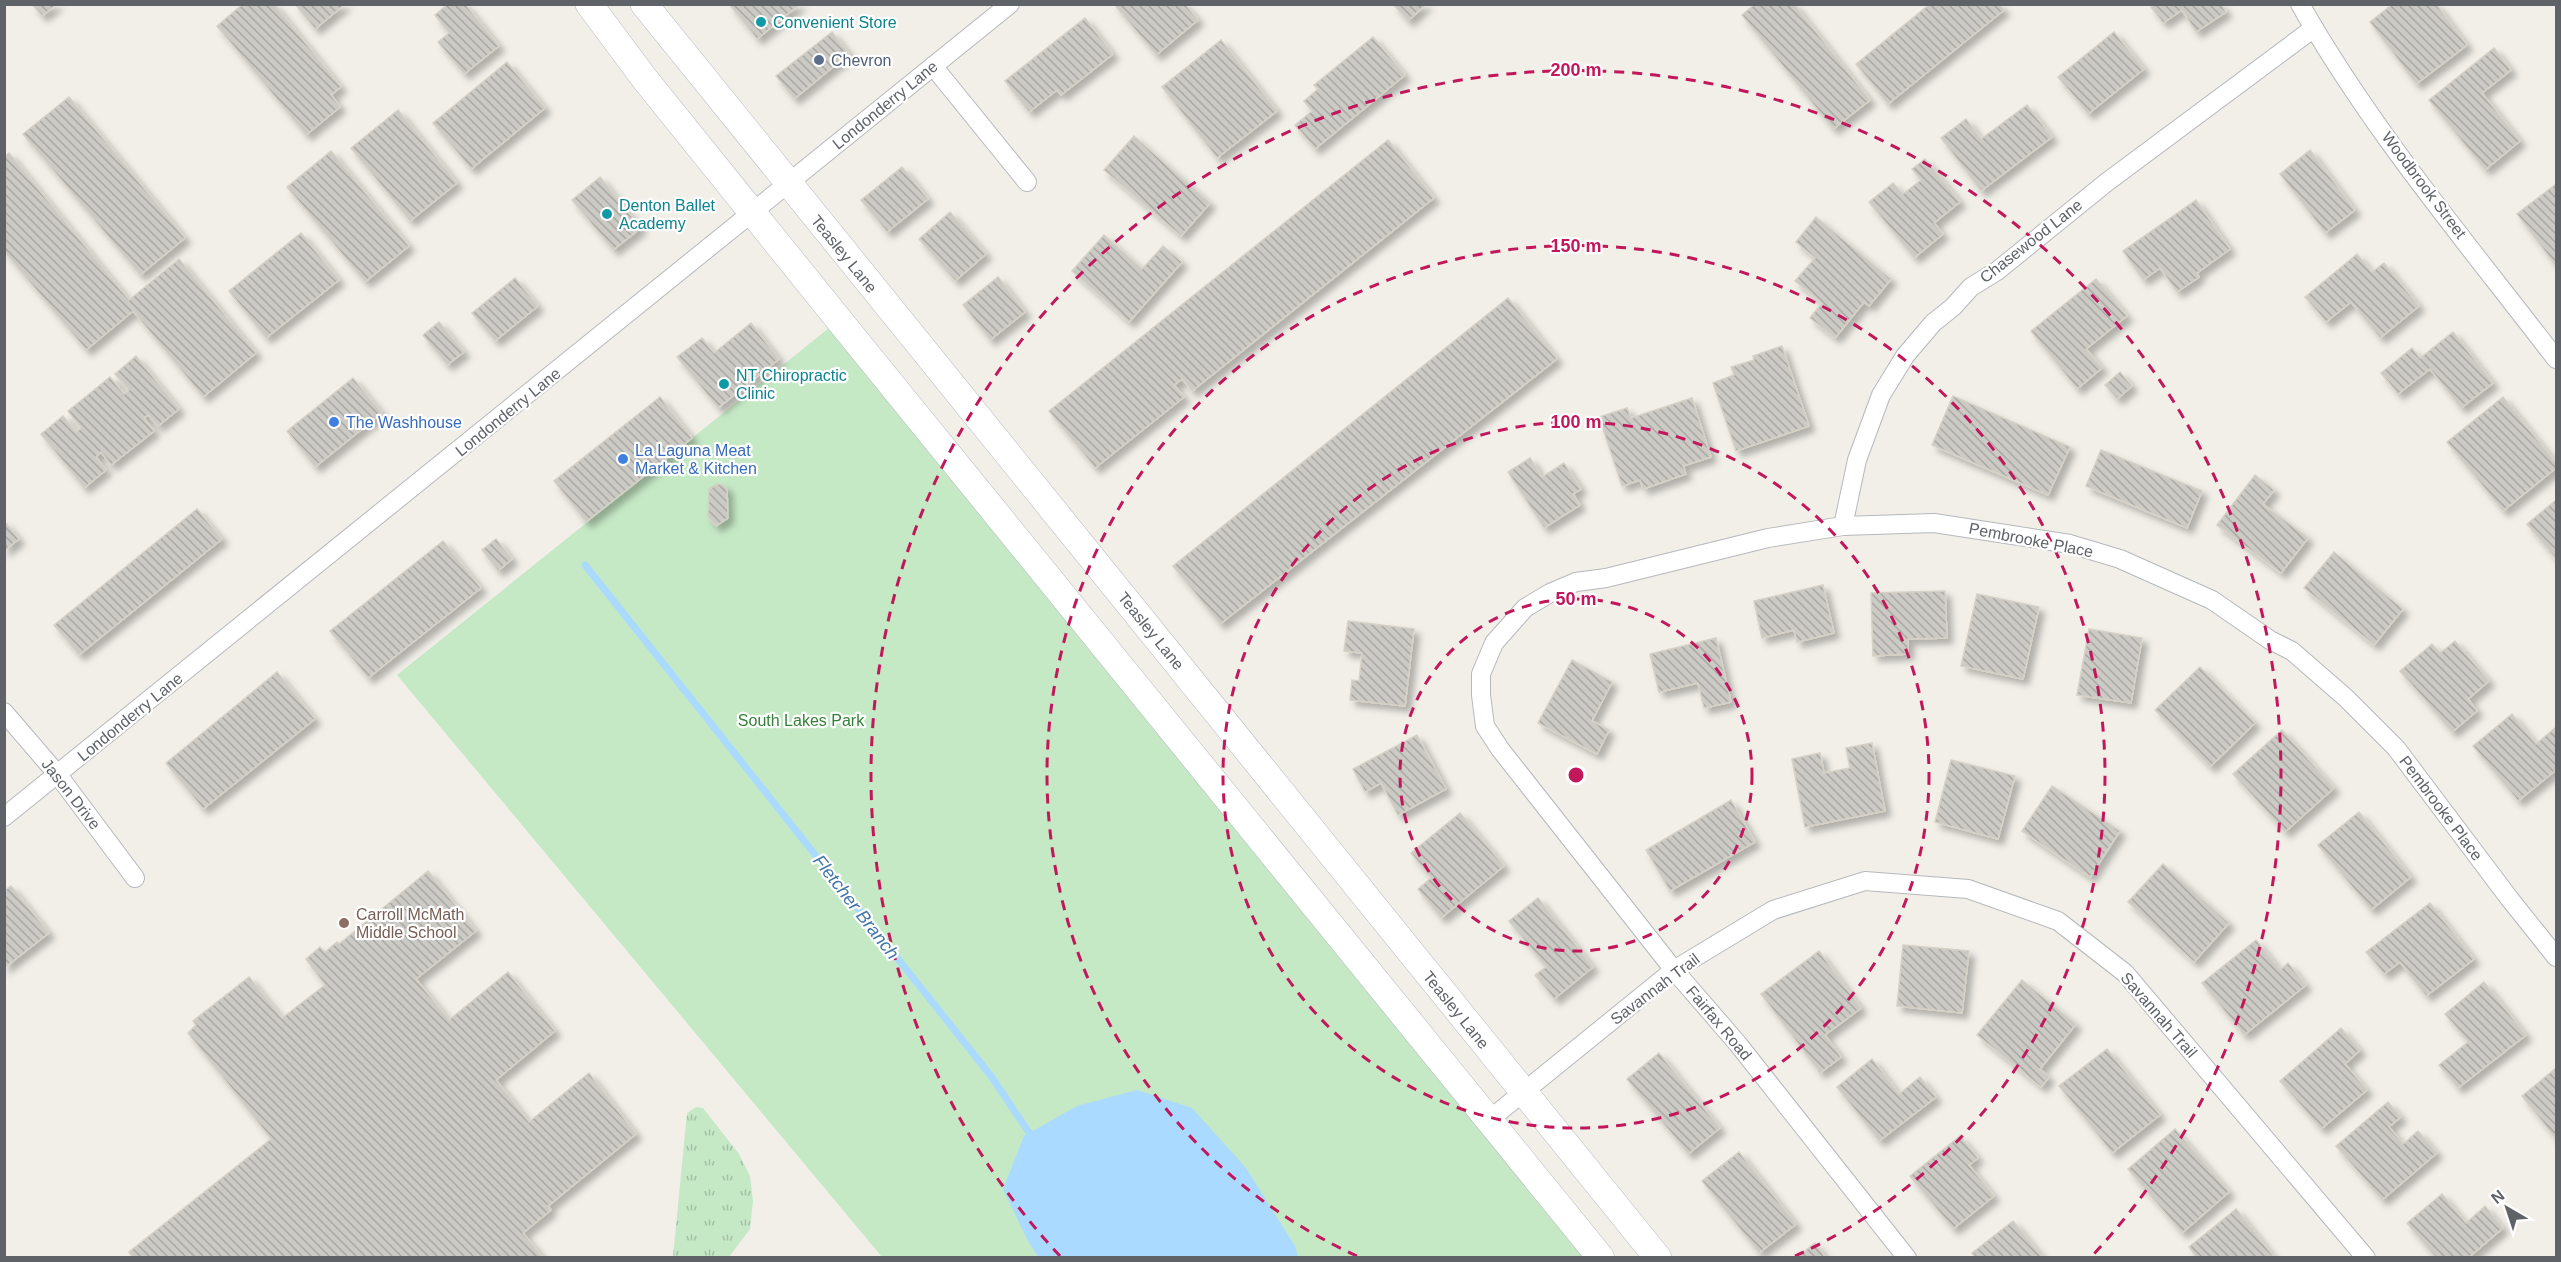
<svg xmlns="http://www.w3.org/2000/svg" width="2561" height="1262" font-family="Helvetica,sans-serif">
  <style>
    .grass { fill: url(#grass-tufts) }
    .green { fill: #c5e8c5 }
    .water { fill: #aadaff }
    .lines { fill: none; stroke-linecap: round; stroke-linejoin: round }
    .stream { stroke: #aadaff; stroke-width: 7 }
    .building { fill: url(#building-back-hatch); stroke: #d6d1c6; stroke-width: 1.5; filter: url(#shadow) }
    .minor-casing { stroke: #b5b8bc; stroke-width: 20 }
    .secondary-casing { stroke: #b6babf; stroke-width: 28 }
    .minor { stroke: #fff; stroke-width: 18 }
    .secondary { stroke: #fff; stroke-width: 27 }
    .ring { fill: none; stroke: #c2185b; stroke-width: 3; stroke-dasharray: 10 8 }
    .culture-dot { fill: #0f9aa8; stroke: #fff; stroke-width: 2 }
    .service-dot { fill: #5c6f8a; stroke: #fff; stroke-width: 2 }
    .shop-dot { fill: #3f7fe0; stroke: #fff; stroke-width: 2 }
    .education-dot { fill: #8d6e63; stroke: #fff; stroke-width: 2 }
    .labels { text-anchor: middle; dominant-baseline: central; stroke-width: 4.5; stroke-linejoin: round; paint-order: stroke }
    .culture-label { font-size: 16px; fill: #0d838f; stroke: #fff; text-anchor: start }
    .service-label { font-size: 16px; fill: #4e5e75; stroke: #fff; text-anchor: start }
    .street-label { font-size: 16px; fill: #5f6368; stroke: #fff }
    .shop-label { font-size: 16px; fill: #366cbe; stroke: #fff; text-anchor: start }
    .park-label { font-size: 16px; fill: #348238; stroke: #fff }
    .education-label { font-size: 16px; fill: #785e54; stroke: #fff; text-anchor: start }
    .water-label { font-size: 18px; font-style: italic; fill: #4174aa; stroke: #fff }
    .centre { fill: #c2185b; stroke: #fff; stroke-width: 3 }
    .ring-label { font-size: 18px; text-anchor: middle; font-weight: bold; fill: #c2185b; stroke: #fff; stroke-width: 4.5; stroke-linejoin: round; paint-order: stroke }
  </style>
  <defs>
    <pattern id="grass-tufts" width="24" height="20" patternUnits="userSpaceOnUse" patternTransform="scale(1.5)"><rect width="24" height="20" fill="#c5e8c5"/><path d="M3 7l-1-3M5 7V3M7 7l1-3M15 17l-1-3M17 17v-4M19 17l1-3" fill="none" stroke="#a3c0a4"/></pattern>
    <pattern id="building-back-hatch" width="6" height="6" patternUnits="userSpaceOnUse" patternTransform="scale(1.5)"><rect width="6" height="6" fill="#cccac5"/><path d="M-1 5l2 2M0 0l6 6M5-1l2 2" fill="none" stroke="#a9a8a4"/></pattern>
    <filter id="shadow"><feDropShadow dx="5.5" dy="5.5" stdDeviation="3" flood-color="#0004"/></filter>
  </defs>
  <rect width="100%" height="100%" fill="#f1efe8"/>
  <polygon class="grass" points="696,1107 703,1108 739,1154 750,1176 753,1201 750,1229 729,1257 673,1257 687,1113"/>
  <polygon class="green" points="839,320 1601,1257 882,1257 397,675"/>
  <polygon class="water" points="1137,1090 1192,1108 1246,1168 1295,1246 1298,1257 1038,1257 1028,1241 1003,1189 1024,1136 1077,1106"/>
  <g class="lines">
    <polyline class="stream" points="585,565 991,1076 1034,1140"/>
  </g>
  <g class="building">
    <polygon points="32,4 57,4 42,16"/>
    <polygon points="243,4 274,4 341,87 331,95 340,107 306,135 217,26"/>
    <polygon points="295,4 345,4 315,29"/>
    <polygon points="448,4 465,4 499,46 464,74 438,42 449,33 435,15"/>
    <polygon points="729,4 800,4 757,39"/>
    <polygon points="1114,4 1185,4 1198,20 1156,55"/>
    <polygon points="1393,4 1426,4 1408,21"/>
    <polygon points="1755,4 1794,4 1870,100 1833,129 1742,15"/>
    <polygon points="1930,4 1999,4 2004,10 1888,104 1856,64"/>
    <polygon points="2155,4 2221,4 2226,12 2196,32 2182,10 2163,23 2151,7"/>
    <polygon points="2393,4 2436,4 2467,45 2416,84 2370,22"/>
    <polygon points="1085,18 1113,54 1061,95 1057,90 1029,112 1005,81"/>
    <polygon points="832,32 849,54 794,99 776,76"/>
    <polygon points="2114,32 2144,69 2088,114 2058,77"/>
    <polygon points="1373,37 1405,75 1315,149 1295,125 1312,111 1304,101 1318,89 1314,85"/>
    <polygon points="1221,40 1277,111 1217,158 1162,87"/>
    <polygon points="2494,48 2511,70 2482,93 2520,141 2485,170 2429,100"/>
    <polygon points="507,62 545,108 471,169 433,123"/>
    <polygon points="69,97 185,238 140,275 23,134"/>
    <polygon points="2027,105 2052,137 1981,191 1941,138 1966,119 1981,139"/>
    <polygon points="398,110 457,183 410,221 351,148"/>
    <polygon points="1134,136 1210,203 1181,236 1104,170"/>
    <polygon points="1388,140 1434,198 1192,391 1182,379 1174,385 1184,397 1095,468 1049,411"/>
    <polygon points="2310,150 2355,210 2325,233 2280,174"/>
    <polygon points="331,151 409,246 365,282 287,187"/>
    <polygon points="9,153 129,300 179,259 256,353 203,397 133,311 86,350 4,251 4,157"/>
    <polygon points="1925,159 1960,202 1934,223 1943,234 1914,258 1869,202 1893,183 1903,194 1921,180 1912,169"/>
    <polygon points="902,167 928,199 887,232 861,200"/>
    <polygon points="600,177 641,228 613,250 572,200"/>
    <polygon points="2556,184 2556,266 2517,214"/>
    <polygon points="2196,200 2230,249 2197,273 2199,277 2177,292 2160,268 2143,280 2123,251"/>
    <polygon points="950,212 986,254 955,281 919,239"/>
    <polygon points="1816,217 1891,279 1869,306 1864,302 1835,338 1810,318 1822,303 1795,281 1815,258 1796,242"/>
    <polygon points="301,233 339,280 266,338 229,291"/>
    <polygon points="1104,235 1142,269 1163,246 1182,262 1129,322 1072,271"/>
    <polygon points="2357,254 2372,272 2384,263 2419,306 2380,338 2351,302 2326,322 2305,297"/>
    <polygon points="998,277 1025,312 990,340 963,305"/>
    <polygon points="515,278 538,306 495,341 472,313"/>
    <polygon points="2096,279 2127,316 2086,349 2102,368 2077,389 2031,331"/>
    <polygon points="1508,298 1557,359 1220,624 1173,566"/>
    <polygon points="439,322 464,352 447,365 423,335"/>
    <polygon points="751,323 779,359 718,408 677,357 702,338 714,353"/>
    <polygon points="2453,332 2493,383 2461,408 2430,369 2398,394 2381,373 2412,348 2420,358"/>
    <polygon points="1782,346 1809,426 1736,451 1713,383 1734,375 1731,367 1754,360 1753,356"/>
    <polygon points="136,356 179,409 158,426 148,415 144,418 154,431 111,465 101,452 96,457 106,470 84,488 41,434 63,416 76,432 81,428 68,411 110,377 124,394 129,390 115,374"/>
    <polygon points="2120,372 2132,386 2117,399 2105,385"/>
    <polygon points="353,378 382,413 315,467 287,431"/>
    <polygon points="1953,396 2070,447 2048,495 1932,445"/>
    <polygon points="660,397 692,438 586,522 554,481"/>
    <polygon points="2503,397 2556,463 2556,468 2503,511 2447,442"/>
    <polygon points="1692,398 1711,457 1683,466 1686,474 1643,489 1640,480 1622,486 1599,417 1627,408 1631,418"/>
    <polygon points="2101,450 2202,491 2187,528 2086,486"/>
    <polygon points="1530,458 1542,477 1564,463 1581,489 1573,494 1580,505 1544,528 1508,472"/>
    <polygon points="2255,475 2274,490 2263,504 2308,538 2281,573 2217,525"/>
    <polygon points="717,484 723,485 727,489 728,518 716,526 708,517 709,489"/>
    <polygon points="2556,500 2556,559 2527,524"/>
    <polygon points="197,509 222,539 79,655 54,625"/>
    <polygon points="4,521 19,539 4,551"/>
    <polygon points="496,539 512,559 498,571 482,550"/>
    <polygon points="443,541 481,588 368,678 330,631"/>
    <polygon points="2334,552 2403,609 2374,645 2304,588"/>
    <polygon points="1823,585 1834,633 1797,642 1794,630 1762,638 1754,601"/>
    <polygon points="1945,591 1947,638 1908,639 1908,654 1873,656 1871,593"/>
    <polygon points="1977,594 2039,607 2023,679 1961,666"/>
    <polygon points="1348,621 1414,629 1405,706 1350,700 1352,680 1359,681 1362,653 1344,651"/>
    <polygon points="2089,629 2142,638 2131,703 2077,695"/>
    <polygon points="1716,638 1731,702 1704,708 1698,683 1659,692 1650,654"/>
    <polygon points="2455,641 2489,681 2468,699 2477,711 2452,732 2400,671 2432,644 2440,653"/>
    <polygon points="1572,660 1612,682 1592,721 1609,730 1597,754 1538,723"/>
    <polygon points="2200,667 2255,723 2210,767 2155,710"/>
    <polygon points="277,672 315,719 203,809 166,763"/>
    <polygon points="2512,714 2536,744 2556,727 2556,770 2518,801 2473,746"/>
    <polygon points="2282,730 2334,788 2285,832 2233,774"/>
    <polygon points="1417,735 1446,789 1398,815 1381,783 1365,792 1353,769"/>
    <polygon points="1872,743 1885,811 1805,827 1792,759 1820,753 1824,773 1850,768 1846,748"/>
    <polygon points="1951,760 2015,776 1998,839 1935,822"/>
    <polygon points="2052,786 2120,831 2090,877 2022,831"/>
    <polygon points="1731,800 1755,842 1670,891 1646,850"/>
    <polygon points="2359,812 2411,877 2371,910 2318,845"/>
    <polygon points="1460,813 1504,866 1441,918 1418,889 1431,878 1411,853"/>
    <polygon points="2163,864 2229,923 2194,962 2128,902"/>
    <polygon points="428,871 476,931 416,979 449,1020 508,972 555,1031 496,1080 529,1122 589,1073 636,1134 548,1206 551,1210 523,1233 543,1258 133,1258 129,1252 271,1139 188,1033 196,1025 193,1021 249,977 282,1018 325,985 306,959 320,947 325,952 337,942 339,944"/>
    <polygon points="11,886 49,933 4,968 4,891"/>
    <polygon points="1538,898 1593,967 1554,999 1535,975 1546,967 1509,921"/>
    <polygon points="2430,903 2474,959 2426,996 2400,962 2384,974 2366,952"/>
    <polygon points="2256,940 2280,970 2288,963 2306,985 2244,1035 2202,983"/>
    <polygon points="1903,945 1969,951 1962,1013 1897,1006"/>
    <polygon points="1819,951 1861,1008 1825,1035 1841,1057 1820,1073 1761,994"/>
    <polygon points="2022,980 2076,1024 2040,1069 2049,1077 2041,1087 1977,1035"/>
    <polygon points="2484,982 2526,1035 2458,1088 2439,1065 2468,1042 2445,1014"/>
    <polygon points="2341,1028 2360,1050 2345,1064 2367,1090 2321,1129 2280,1081"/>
    <polygon points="2107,1049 2160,1115 2112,1153 2059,1086"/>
    <polygon points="1659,1053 1720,1128 1688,1154 1627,1079"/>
    <polygon points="1872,1059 1899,1094 1920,1077 1936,1097 1879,1141 1837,1087"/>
    <polygon points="2556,1068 2556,1139 2522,1096"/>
    <polygon points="2388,1102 2401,1117 2389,1127 2403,1144 2418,1131 2437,1153 2382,1200 2336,1146"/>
    <polygon points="2175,1129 2229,1192 2182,1233 2128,1169"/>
    <polygon points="1960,1136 1978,1158 1969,1165 1994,1196 1953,1229 1910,1176"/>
    <polygon points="1739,1152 1796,1224 1759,1253 1702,1181"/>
    <polygon points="2442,1194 2466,1223 2485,1206 2503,1228 2468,1258 2436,1258 2407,1223"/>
    <polygon points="2236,1209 2275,1258 2197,1258 2189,1247"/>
    <polygon points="2013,1221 2043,1258 1976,1258 1972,1253"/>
    <polygon points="1815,1243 1826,1258 1796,1258"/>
  </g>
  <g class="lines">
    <defs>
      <g id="minor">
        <path d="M 2300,4 C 2372,131 2468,244 2556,359"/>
        <polyline points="933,66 1027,182"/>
        <polyline points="1843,526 1857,460 1881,395 1905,356 1933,323 1953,307 1971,287 1997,271 2107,182 2314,28"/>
        <polyline points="4,712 58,775 135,878"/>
        <polyline points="4,817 1010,4"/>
        <polyline points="1489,1120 1674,970 1773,910 1865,881 1968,889 2058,921 2125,973 2366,1258"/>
        <polyline points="1907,1258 1738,1044 1674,970 1500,749 1485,726 1481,695 1481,674 1494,643 1525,608 1550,593 1576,582 1606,578 1768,538 1843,526 1934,523 2070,544 2120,559 2212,600 2270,640 2292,651 2346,698 2396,748 2509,898 2556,957"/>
      </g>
      <g id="secondary">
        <polyline points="589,4 644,78 839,320 1601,1258"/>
        <polyline points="644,4 1658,1258"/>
      </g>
    </defs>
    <use href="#minor" class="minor-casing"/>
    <use href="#secondary" class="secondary-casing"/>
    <use href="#minor" class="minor"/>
    <use href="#secondary" class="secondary"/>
  </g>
  <g class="ring">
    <circle cx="1576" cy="775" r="176"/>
    <circle cx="1576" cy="775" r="353"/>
    <path d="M1357 1256A529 529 0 1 1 1795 1256"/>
    <path d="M1060 1256A705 705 0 1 1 2092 1256"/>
  </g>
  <g class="culture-dot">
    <circle cx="761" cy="22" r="6"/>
    <circle cx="607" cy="214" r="6"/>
    <circle cx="724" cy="384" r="6"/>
  </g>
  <circle class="service-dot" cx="819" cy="60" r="6"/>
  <g class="shop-dot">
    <circle cx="334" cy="422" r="6"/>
    <circle cx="623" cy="459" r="6"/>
  </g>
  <circle class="education-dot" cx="344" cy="923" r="6"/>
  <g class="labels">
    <g class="culture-label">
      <text x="773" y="22">Convenient Store</text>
      <text x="619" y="205">Denton Ballet<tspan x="619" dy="18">Academy</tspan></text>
      <text x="736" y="375">NT Chiropractic<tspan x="736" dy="18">Clinic</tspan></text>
    </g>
    <g class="service-label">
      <text x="831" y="60">Chevron</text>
    </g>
    <g class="street-label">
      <text transform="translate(885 105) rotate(-39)">Londonderry Lane</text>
      <text transform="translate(2424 185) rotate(53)">Woodbrook Street</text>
      <text transform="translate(2031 241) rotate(-38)">Chasewood Lane</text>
      <text transform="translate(844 254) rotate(51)">Teasley Lane</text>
      <text transform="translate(508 412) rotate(-39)">Londonderry Lane</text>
      <text transform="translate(2031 540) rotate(11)">Pembrooke Place</text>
      <text transform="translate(1151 631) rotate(51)">Teasley Lane</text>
      <text transform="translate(130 717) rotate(-39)">Londonderry Lane</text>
      <text transform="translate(71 794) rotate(52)">Jason Drive</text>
      <text transform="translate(2441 808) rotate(53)">Pembrooke Place</text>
      <text transform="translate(1655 989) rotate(-37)">Savannah Trail</text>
      <text transform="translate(1456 1010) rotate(51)">Teasley Lane</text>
      <text transform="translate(2159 1015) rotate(49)">Savannah Trail</text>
      <text transform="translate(1719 1023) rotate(50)">Fairfax Road</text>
    </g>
    <g class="shop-label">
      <text x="346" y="422">The Washhouse</text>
      <text x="635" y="450">La Laguna Meat<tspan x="635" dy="18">Market &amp; Kitchen</tspan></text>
    </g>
    <g class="park-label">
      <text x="801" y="720">South Lakes Park</text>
    </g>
    <g class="education-label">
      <text x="356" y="914">Carroll McMath<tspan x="356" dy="18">Middle School</tspan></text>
    </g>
    <g class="water-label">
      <text transform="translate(856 907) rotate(52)">Fletcher Branch</text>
    </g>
  </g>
  <circle cx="1576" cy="775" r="9" class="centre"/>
  <g class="ring-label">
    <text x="1576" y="76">200 m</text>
    <text x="1576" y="252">150 m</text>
    <text x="1576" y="428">100 m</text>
    <text x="1576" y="605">50 m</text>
  </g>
  <rect width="2561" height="1262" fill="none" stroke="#5f6368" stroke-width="12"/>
  <g transform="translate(2507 1208) rotate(321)" stroke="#ffffff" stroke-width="4.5" paint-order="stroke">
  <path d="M0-4.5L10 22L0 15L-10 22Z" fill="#5f6368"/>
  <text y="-9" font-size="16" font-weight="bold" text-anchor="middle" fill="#5f6368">N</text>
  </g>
</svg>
